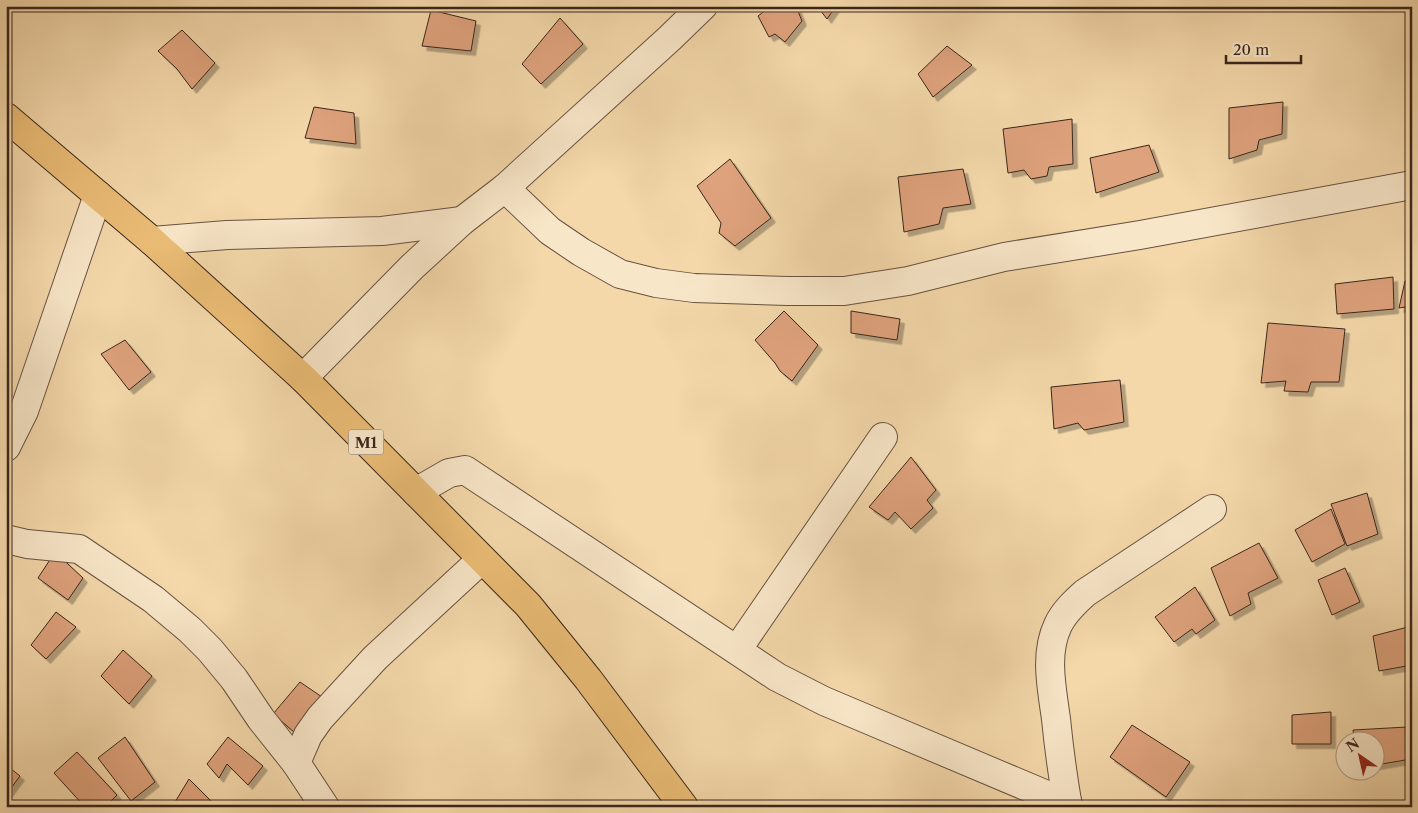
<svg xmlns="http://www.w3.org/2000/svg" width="1418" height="813" font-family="'Libre Caslon Text',serif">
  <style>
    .building { fill: #dea27b; stroke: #3a261c; filter: url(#shadow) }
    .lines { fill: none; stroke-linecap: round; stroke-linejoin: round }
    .minor-casing { stroke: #685240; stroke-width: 30 }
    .major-casing { stroke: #3a261c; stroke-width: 30 }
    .minor { stroke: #f8e6c8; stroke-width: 28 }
    .major { stroke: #eabc75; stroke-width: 28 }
    .labels { text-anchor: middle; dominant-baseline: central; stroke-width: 4.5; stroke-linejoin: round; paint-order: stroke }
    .shield { fill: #f8e6c8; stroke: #736050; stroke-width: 1 }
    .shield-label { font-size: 15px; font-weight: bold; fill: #3a261c }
  </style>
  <defs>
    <filter id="shadow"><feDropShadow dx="4.5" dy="4.5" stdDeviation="0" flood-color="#0004"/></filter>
  </defs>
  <rect width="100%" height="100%" fill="#f4d8aa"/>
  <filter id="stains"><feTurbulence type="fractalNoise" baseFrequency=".004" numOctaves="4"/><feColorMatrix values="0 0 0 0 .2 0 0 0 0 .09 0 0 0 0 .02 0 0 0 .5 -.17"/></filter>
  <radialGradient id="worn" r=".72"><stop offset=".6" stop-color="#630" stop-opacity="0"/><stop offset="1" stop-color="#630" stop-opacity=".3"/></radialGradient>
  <g class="building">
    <polygon points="771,6 796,6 802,21 785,42 775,34 769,37 758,16"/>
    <polygon points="817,6 836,6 827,19"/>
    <polygon points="431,10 476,21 471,51 422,46"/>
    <polygon points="560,18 583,44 541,84 522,64"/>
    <polygon points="182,30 215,63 192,89 177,69 158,51"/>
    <polygon points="947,46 972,65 933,97 918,74"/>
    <polygon points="1283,102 1282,134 1259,140 1257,150 1229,159 1229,108"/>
    <polygon points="314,107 354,113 356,144 305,138"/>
    <polygon points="1072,119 1073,164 1049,167 1047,176 1031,179 1024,170 1008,173 1003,129"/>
    <polygon points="1149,145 1159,172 1096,193 1090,158"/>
    <polygon points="730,159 771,218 735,246 719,233 721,223 697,186"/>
    <polygon points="963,169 971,204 943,208 939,224 904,232 898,177"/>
    <polygon points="1393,277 1394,309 1337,314 1335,284"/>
    <polygon points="1412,280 1412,306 1399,308 1405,281"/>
    <polygon points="784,311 818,345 792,381 780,371 775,363 755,340"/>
    <polygon points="851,311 900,319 897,340 851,333"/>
    <polygon points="1268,323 1345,329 1339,382 1311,382 1308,392 1284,391 1286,381 1261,383"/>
    <polygon points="125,340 151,372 129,390 101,354"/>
    <polygon points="1120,380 1124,422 1084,430 1078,423 1054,429 1051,387"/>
    <polygon points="911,457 936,490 927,500 933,508 911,529 895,512 888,520 869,507"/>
    <polygon points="1367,493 1378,534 1347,546 1331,504"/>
    <polygon points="1331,509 1345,544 1312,562 1295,530"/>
    <polygon points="1259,543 1278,578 1248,593 1251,604 1230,616 1211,568"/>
    <polygon points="55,552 83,578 68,600 38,578"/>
    <polygon points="1345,568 1360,602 1332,615 1318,580"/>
    <polygon points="1195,587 1215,620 1196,634 1192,629 1174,642 1155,617"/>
    <polygon points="56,612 76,627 46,659 31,645"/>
    <polygon points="1412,626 1412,665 1379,671 1373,636"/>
    <polygon points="123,650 152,676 129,704 101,676"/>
    <polygon points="300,682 322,697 294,732 273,714"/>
    <polygon points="1331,712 1331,744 1292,744 1292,715"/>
    <polygon points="1132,725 1190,762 1166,797 1110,757"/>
    <polygon points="1407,727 1411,759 1376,765 1376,740 1354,740 1353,730"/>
    <polygon points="125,737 155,782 131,801 98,758"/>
    <polygon points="228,737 263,766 248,785 227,764 219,778 207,764"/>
    <polygon points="77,752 117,795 105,807 85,807 54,773"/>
    <polygon points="6,765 20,776 6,795"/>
    <polygon points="189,779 217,807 172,807"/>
  </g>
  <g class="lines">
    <defs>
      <g id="minor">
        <polyline points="505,188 550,231 581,252 620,274 656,283 694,288 788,291 844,291 908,281 1004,257 1140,235 1412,185"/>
        <polyline points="152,241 227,235 382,231 462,221"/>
        <polyline points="303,378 412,267 462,221 505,188 670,38 703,6"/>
        <polyline points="6,447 24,411 98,195"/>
        <polyline points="416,492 449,473 465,470 777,677 824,701 1068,804"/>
        <polyline points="6,539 27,544 79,549 153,599 190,630 210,650 234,679 261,719 296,763"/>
        <polyline points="737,650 883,437"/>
        <polyline points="325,807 296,763 308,735 320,718 375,658 482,559"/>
        <path d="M 1068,807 C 1063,778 1059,749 1056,719 C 1052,689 1044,654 1058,625 C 1064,612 1075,602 1085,593 L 1212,509"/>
      </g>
      <polyline id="major" points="6,117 152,241 303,378 528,605 588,679 684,807"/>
    </defs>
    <use href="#minor" class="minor-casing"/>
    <use href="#major" class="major-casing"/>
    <use href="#minor" class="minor"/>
    <use href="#major" class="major"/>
  </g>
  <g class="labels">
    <rect class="shield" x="348.5" y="429.5" width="35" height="25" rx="4"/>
    <g class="shield-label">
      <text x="366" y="442">M1</text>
    </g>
  </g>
  <rect width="1418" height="813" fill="none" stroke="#f4d8aa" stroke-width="25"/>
  <rect x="8" y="8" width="1403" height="798" fill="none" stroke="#3a261c" stroke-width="2.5"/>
  <rect x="12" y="12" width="1393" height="788" fill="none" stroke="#3a261c"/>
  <g transform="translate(1360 756) rotate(326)"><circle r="24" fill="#f8e6c8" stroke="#ac9983"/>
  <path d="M0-4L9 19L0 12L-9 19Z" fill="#8f2418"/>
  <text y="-8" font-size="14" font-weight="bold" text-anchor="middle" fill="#3a261c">N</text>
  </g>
  <path d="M1226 55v8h75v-8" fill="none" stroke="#3a261c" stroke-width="2.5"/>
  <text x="1233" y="55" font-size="15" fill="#3a261c" stroke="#f8e6c8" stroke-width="4" paint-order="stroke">20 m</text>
  <rect width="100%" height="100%" filter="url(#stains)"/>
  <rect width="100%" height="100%" fill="url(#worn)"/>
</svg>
